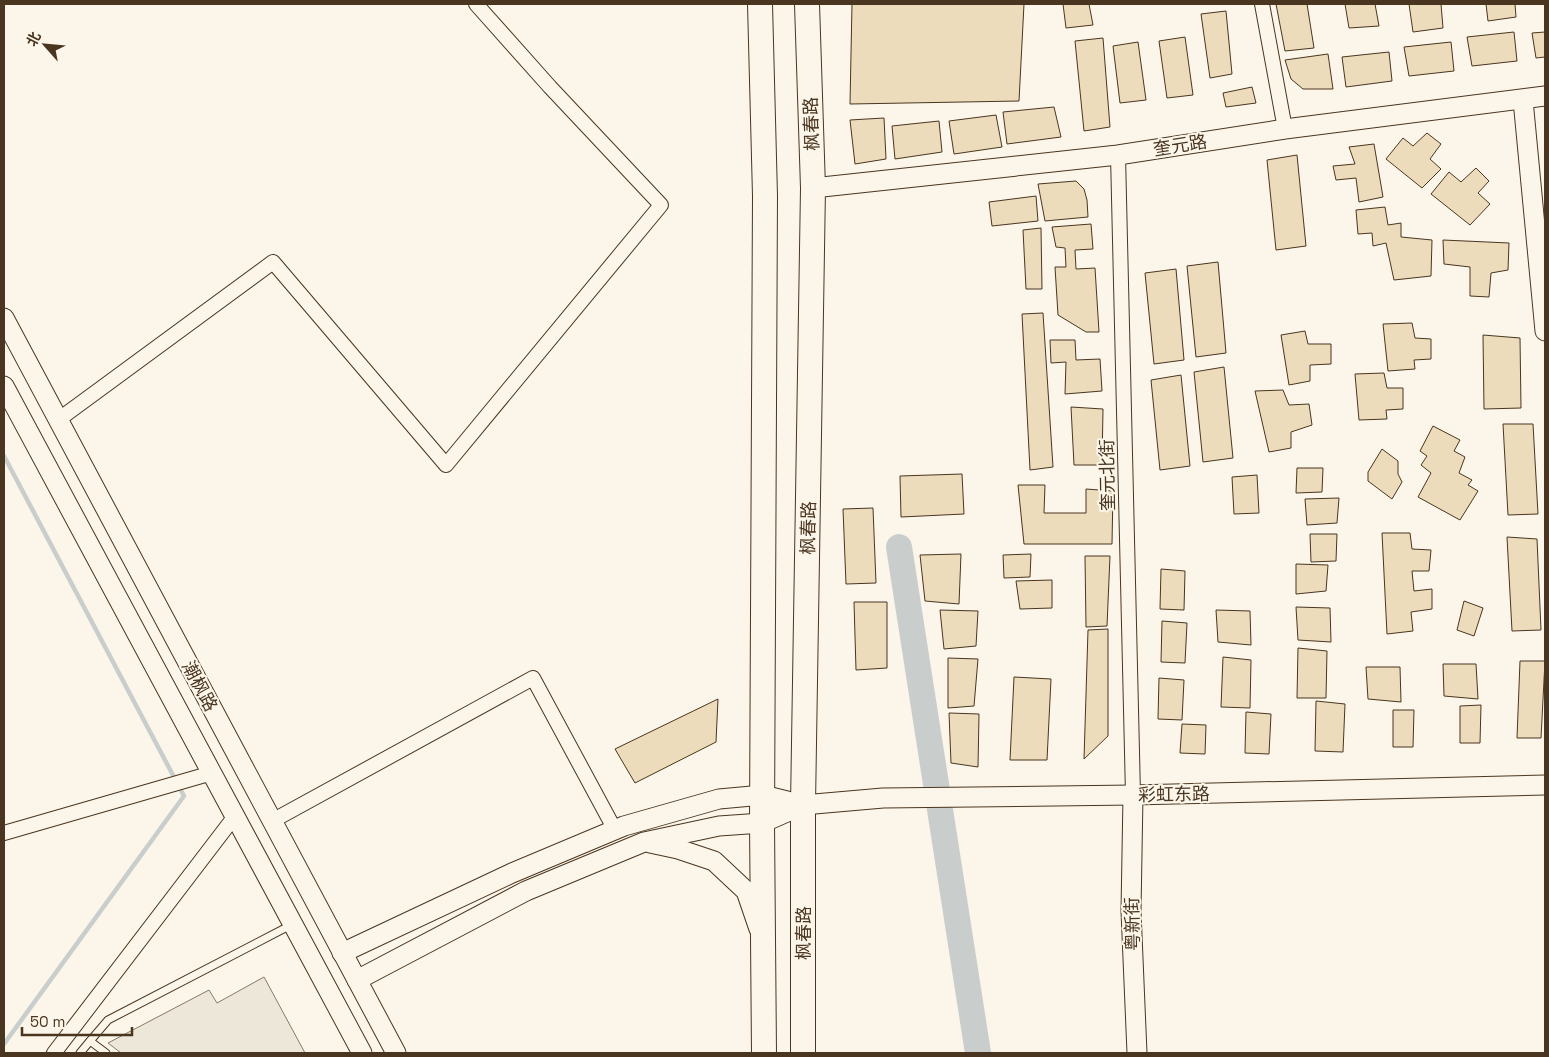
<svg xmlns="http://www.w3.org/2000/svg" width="1549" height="1057" font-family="'Space Grotesk','Noto Sans SC',sans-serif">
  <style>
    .parking { fill: #ede7d9; stroke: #887966 }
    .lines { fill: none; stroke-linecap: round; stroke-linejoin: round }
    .stream { stroke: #c9cecd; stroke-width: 4.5 }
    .river { stroke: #c9cecd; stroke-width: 26 }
    .building { fill: #ecdcbc; stroke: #4a3520 }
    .lane-casing { stroke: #4a3520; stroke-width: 9 }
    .street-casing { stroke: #4a3520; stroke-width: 16 }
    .secondary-casing { stroke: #4a3520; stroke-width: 21 }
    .highway-casing { stroke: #4a3520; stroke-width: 26 }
    .lane { stroke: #fbf6e9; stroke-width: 7 }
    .street { stroke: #fbf6e9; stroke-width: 14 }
    .secondary { stroke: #fbf6e9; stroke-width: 19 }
    .highway { stroke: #fbf6e9; stroke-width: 24 }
    .labels { text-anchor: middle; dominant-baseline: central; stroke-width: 4; stroke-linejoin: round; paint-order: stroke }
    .street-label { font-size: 18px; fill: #4a3520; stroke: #fbf6e9 }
  </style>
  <rect width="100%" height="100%" fill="#fbf6e9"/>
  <polygon class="parking" points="264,977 305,1053 121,1053 108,1043 209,990 217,1003"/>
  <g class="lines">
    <polyline class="stream" points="4,456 184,796 4,1044"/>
    <polyline class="river" points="899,547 978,1053"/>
  </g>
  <g class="building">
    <polygon points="852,4 1024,4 1019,101 850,104"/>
    <polygon points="1063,4 1089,4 1093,25 1066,28"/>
    <polygon points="1276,4 1307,4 1314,48 1285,51"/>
    <polygon points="1345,4 1375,4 1379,26 1349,28"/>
    <polygon points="1409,4 1441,4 1443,28 1413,32"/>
    <polygon points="1486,4 1515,4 1516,17 1488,21"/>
    <polygon points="1226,11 1232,74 1210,78 1201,14"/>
    <polygon points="1514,32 1517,61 1472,66 1467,37"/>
    <polygon points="1545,32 1545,57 1536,58 1532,33"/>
    <polygon points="1185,37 1193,95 1167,98 1159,41"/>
    <polygon points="1103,38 1110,127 1084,131 1075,41"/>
    <polygon points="1138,42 1146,100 1120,103 1113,46"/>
    <polygon points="1451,42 1454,71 1409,76 1404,47"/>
    <polygon points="1389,52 1392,81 1346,87 1342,57"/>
    <polygon points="1328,54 1333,89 1303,89 1291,79 1285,60"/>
    <polygon points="1252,87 1256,103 1226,107 1223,93"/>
    <polygon points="1054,107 1061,137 1007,144 1003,112"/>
    <polygon points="996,115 1002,147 954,154 949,121"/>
    <polygon points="884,118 886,159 855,164 850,120"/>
    <polygon points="939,121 942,152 895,159 892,126"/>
    <polygon points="1427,133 1441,144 1430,159 1441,169 1422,188 1386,159 1403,138 1413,146"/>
    <polygon points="1374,144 1383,197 1359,202 1356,178 1336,180 1333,166 1355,164 1349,147"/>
    <polygon points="1297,155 1306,246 1276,250 1267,160"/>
    <polygon points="1476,168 1489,181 1478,193 1490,204 1470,225 1431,194 1449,172 1461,182"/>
    <polygon points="1076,181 1084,189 1087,200 1088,217 1045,221 1038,184"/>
    <polygon points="1036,196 1038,221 992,226 989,202"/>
    <polygon points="1385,207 1388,225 1401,223 1401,237 1432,240 1431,276 1394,280 1386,243 1373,246 1372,233 1358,234 1356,210"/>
    <polygon points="1091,224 1093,249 1075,250 1076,269 1095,268 1099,332 1086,332 1058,315 1055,267 1066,267 1065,248 1056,247 1052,227"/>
    <polygon points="1041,228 1042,289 1026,289 1023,230"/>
    <polygon points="1443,240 1509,243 1508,270 1491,273 1489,297 1470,296 1470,267 1444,264"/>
    <polygon points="1218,262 1226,353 1196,357 1187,266"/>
    <polygon points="1176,269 1184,360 1154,364 1145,273"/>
    <polygon points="1043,313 1053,467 1030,470 1022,314"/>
    <polygon points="1412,323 1415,338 1431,339 1431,359 1414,360 1415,369 1388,371 1383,324"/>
    <polygon points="1305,331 1308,344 1331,344 1331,364 1310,365 1310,381 1289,385 1281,335"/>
    <polygon points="1483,335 1520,338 1521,408 1484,409"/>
    <polygon points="1050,340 1075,340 1076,360 1100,359 1102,391 1065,394 1066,362 1051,363"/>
    <polygon points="1224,367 1233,458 1203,462 1194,372"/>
    <polygon points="1384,373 1387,388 1403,388 1403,409 1386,410 1387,419 1359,420 1355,374"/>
    <polygon points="1181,375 1190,466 1160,470 1151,380"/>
    <polygon points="1283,390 1289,405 1309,404 1312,425 1291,432 1291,448 1269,452 1255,391"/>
    <polygon points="1071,407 1103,409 1102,465 1074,465"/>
    <polygon points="1503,424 1533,424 1538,514 1508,515"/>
    <polygon points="1433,426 1460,440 1454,451 1465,457 1459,473 1472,480 1468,485 1478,491 1460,520 1418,497 1431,473 1421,465 1427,456 1420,451"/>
    <polygon points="1382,449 1398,461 1398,474 1402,482 1392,499 1368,481 1368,472"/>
    <polygon points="1297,468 1323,468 1322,492 1296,493"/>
    <polygon points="962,474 964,514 901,517 900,476"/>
    <polygon points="1257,475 1259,513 1234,514 1232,477"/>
    <polygon points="1018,485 1045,485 1044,513 1086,513 1086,489 1113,491 1112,544 1024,544"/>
    <polygon points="1339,498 1337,523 1307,525 1305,499"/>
    <polygon points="873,508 876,583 846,584 843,509"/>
    <polygon points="1382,533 1410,533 1412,549 1431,550 1429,571 1412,571 1414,591 1432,589 1432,609 1411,612 1413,631 1387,634"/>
    <polygon points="1310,534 1337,534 1336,561 1311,562"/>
    <polygon points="1507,537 1537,539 1541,630 1512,631"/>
    <polygon points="961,554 959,604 925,601 920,555"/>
    <polygon points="1031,554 1030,577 1004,578 1003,555"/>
    <polygon points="1085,556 1110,556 1107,626 1086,627"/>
    <polygon points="1296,564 1328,565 1326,591 1296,594"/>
    <polygon points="1161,569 1185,571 1184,610 1160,609"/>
    <polygon points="1052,580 1052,608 1020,609 1016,581"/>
    <polygon points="1464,601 1483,608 1474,636 1457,630"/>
    <polygon points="854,602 887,602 887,668 856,670"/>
    <polygon points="1296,607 1330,608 1331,642 1298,640"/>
    <polygon points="940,610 978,611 976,646 944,649"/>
    <polygon points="1216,610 1250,611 1251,645 1218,642"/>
    <polygon points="1162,621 1187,623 1185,663 1161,662"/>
    <polygon points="1108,629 1108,736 1084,759 1088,630"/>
    <polygon points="1298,648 1327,651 1326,698 1297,698"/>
    <polygon points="1223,657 1251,660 1250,708 1221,707"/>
    <polygon points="948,658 978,659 974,706 948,708"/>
    <polygon points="1520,661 1545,661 1541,738 1517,738"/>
    <polygon points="1443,664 1476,664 1478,699 1444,696"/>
    <polygon points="1366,667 1400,667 1401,702 1368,699"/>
    <polygon points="1014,677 1051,679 1047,760 1010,760"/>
    <polygon points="1159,678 1184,680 1182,720 1158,719"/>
    <polygon points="718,699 716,742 635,783 615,749"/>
    <polygon points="1316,701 1345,704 1343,752 1315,751"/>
    <polygon points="1481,705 1480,743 1460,743 1460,706"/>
    <polygon points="1393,710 1414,710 1413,747 1393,747"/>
    <polygon points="1246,712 1271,714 1269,754 1245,753"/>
    <polygon points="949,713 979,714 978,767 951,763"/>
    <polygon points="1182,724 1206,725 1205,754 1180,753"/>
  </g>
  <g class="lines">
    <defs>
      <g id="lane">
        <polyline points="80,1053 90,1041"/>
        <polyline points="106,1053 90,1041 108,1020 293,924"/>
      </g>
      <g id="street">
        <polyline points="1262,4 1285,129"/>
        <polyline points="1118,155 1133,795"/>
        <polyline points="58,420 273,262 446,465 661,205 550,87 476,4"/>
        <polyline points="272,821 533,678 615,830"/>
        <polyline points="4,833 212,773"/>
        <polyline points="54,1053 235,816"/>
      </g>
      <g id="secondary">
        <polyline points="1523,100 1545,331"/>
        <polyline points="813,188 1118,155 1285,129 1545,96"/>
        <polyline points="4,318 396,1053"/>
        <polyline points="4,386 362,1053"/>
        <polyline points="1133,795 1131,911 1137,1053"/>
        <polyline points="650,843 678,849 714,861 746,891 759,929"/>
        <polyline points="342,953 512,873 624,826 719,799 763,795 803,805"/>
        <polyline points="357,980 526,891 644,842 719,826 762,823 803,805 883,798 1133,795 1545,785"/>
      </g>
      <g id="highway">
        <polyline points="760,4 765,196 762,823 764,1053"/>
        <polyline points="803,1053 803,805 813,188 807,4"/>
      </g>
    </defs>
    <use href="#lane" class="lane-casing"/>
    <use href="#street" class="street-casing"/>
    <use href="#secondary" class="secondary-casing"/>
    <use href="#highway" class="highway-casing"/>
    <use href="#lane" class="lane"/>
    <use href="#street" class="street"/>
    <use href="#secondary" class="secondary"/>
    <use href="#highway" class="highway"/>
  </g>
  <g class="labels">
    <g class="street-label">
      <text transform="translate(811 124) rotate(-92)">枫春路</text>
      <text transform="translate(1180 145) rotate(-9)">奎元路</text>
      <text transform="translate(1107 475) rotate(-91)">奎元北街</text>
      <text transform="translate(808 528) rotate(-89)">枫春路</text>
      <text transform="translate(200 686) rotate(62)">潮枫路</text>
      <text transform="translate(1174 794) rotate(-1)">彩虹东路</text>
      <text transform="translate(1132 924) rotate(-91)">粤新街</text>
      <text transform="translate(803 933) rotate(-90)">枫春路</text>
    </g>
  </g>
  <rect width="1549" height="1057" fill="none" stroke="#4a3520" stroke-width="10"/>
  <g transform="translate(45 45) rotate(297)" stroke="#fbf6e9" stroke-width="4" paint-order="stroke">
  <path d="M0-4L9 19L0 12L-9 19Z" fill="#4a3520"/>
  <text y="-8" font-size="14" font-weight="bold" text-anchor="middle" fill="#4a3520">北</text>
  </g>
  <path d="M22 1027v8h110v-8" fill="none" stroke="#4a3520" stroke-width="2.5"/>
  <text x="30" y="1027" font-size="15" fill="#4a3520" stroke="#fbf6e9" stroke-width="4" paint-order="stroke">50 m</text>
</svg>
